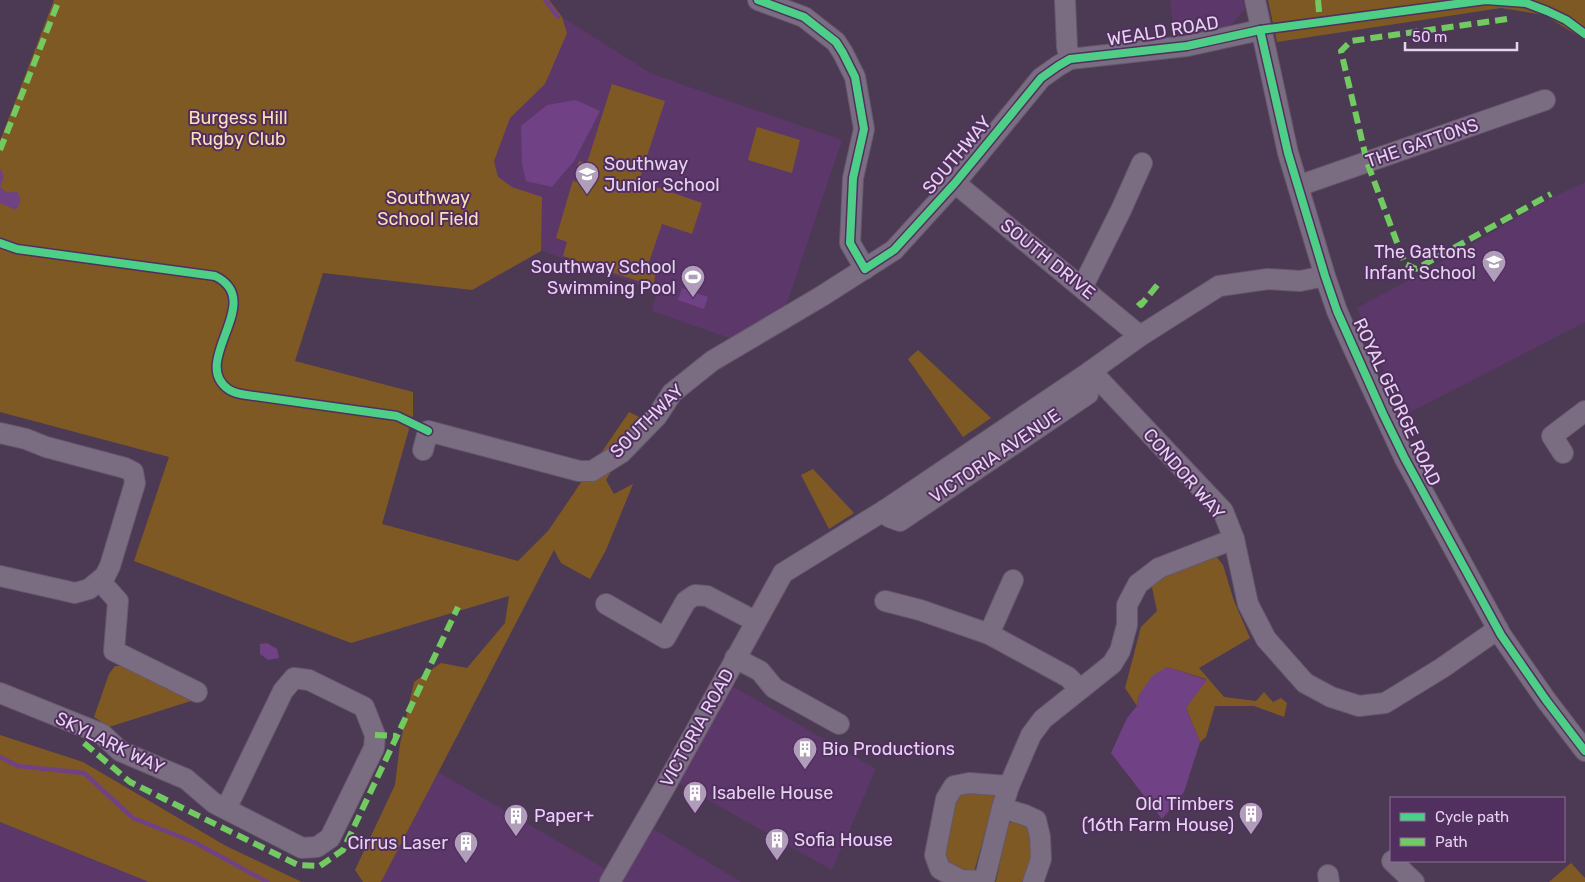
<svg xmlns="http://www.w3.org/2000/svg" width="1585" height="882" font-family="Rubik,sans-serif">
  <style>
    .built { fill: #5b376a }
    .green { fill: #7f5923 }
    .water { fill: #714186 }
    .lines { fill: none; stroke-linecap: round; stroke-linejoin: round }
    .stream { stroke: #714186; stroke-width: 4.5 }
    .minor-casing { stroke: #66566c; stroke-width: 22 }
    .minor { stroke: #7b6d81; stroke-width: 20 }
    .quiet { stroke: #71cb61; stroke-width: 6; stroke-dasharray: 12 6; stroke-linecap: butt }
    .cycleway-casing { stroke: #512f5f; stroke-width: 11 }
    .cycleway { stroke: #4dcf88; stroke-width: 8 }
    .labels { text-anchor: middle; dominant-baseline: central; stroke-width: 4; stroke-linejoin: round; paint-order: stroke }
    .street-label { font-size: 18px; fill: #e6d3f0; stroke: #512f5f }
    .park-label { font-size: 18px; fill: #fddfb7; stroke: #512f5f }
    .poi-label { font-size: 18px; fill: #e6d3f0; stroke: #512f5f; text-anchor: start }
  </style>
  <rect width="100%" height="100%" fill="#4c3a54"/>
  <g class="built">
    <polygon points="420,0 549,0 562,17 652,74 842,140 785,309 738,341 652,311 657,291 542,251 472,290"/>
    <polygon points="1170,0 1243,0 1245,9 1229,27 1174,34"/>
    <polygon points="1585,182 1585,322 1409,413 1377,358 1357,308 1449,258 1543,202"/>
    <polygon points="718,678 876,769 832,870 678,783 654,829 741,882 381,882 438,772 609,871"/>
    <polygon points="0,822 149,882 0,882"/>
  </g>
  <g class="green">
    <polygon points="54,0 549,0 562,17 567,33 545,84 510,118 494,161 498,177 512,187 542,197 541,251 472,290 323,273 295,361 413,392 413,415 382,524 518,561 548,531 629,412 643,419 606,480 614,494 633,484 606,550 590,579 561,563 554,550 381,882 363,882 355,870 395,785 400,744 414,682 441,663 467,668 505,623 509,596 351,643 134,561 169,457 0,412 0,141"/>
    <polygon points="1268,0 1585,0 1585,40 1544,15 1501,8 1277,42"/>
    <polygon points="612,84 665,101 639,181 702,203 692,234 662,224 647,268 656,272 653,286 563,256 567,242 556,238 573,180 576,182 584,173 577,166 579,161 587,163"/>
    <polygon points="757,127 800,140 792,173 748,160"/>
    <polygon points="918,350 991,418 963,437 908,359"/>
    <polygon points="813,469 854,513 829,529 801,475"/>
    <polygon points="1216,556 1223,565 1234,601 1250,638 1199,668 1224,697 1256,701 1264,692 1273,702 1281,698 1287,703 1284,717 1254,706 1215,706 1206,737 1200,742 1186,708 1206,679 1167,667 1139,695 1137,706 1125,688 1141,627 1157,611 1151,583"/>
    <polygon points="115,666 134,666 193,695 191,701 109,727 94,717 109,674"/>
    <polygon points="0,735 83,762 226,846 302,882 149,882 0,822"/>
    <polygon points="958,791 996,795 973,875 952,871 942,853 953,800"/>
    <polygon points="1019,821 1029,826 1036,838 1027,882 996,882 1008,823"/>
    <polygon points="1571,863 1585,878 1585,882 1549,882"/>
  </g>
  <g class="water">
    <polygon points="576,100 600,111 574,161 552,187 526,181 522,164 521,126 547,105"/>
    <path d="M 0,169 C 6,175 3,180 0,187 L 8,193 L 17,191 C 21,199 21,203 16,210 L 0,203 Z"/>
    <polygon points="682,288 708,297 704,309 678,300"/>
    <polygon points="267,643 277,649 279,658 268,660 260,654 260,644"/>
    <polygon points="1167,667 1207,680 1186,708 1200,742 1184,792 1162,819 1111,753 1127,718 1137,706 1139,695 1152,676"/>
  </g>
  <g class="lines">
    <g class="stream">
      <polyline points="545,0 558,17"/>
      <polyline points="0,757 18,766 84,773 133,818 196,843 267,882"/>
    </g>
    <defs>
      <g id="minor">
        <polyline points="758,0 804,17 836,42 843,53 855,77 864,129 853,178 850,243 865,269"/>
        <polyline points="1065,0 1067,47 1070,59"/>
        <polyline points="1255,0 1288,153 1325,276 1337,311 1351,343 1405,459 1501,635 1546,700 1585,751"/>
        <polyline points="955,183 1140,336"/>
        <polyline points="1298,186 1545,100"/>
        <polyline points="1081,286 1085,282 1121,210 1142,163"/>
        <polyline points="1091,371 1223,511 1234,539 1248,604 1266,639 1305,683 1331,697 1359,706 1385,703 1442,668 1498,629"/>
        <polyline points="0,433 26,439 46,447 125,468 133,472 135,483 110,566 105,576 89,589 75,593 0,576"/>
        <polyline points="423,450 428,431 579,471 592,471 621,453 657,416 672,393 712,361 822,296 894,250 955,183 1041,78 1058,66 1070,59 1187,46 1260,30"/>
        <polyline points="1563,453 1552,436 1585,411"/>
        <polyline points="885,510 889,517 900,521 1088,394 1091,371"/>
        <polyline points="100,581 118,601 114,651 197,692"/>
        <polyline points="885,601 920,610 989,634 1068,677 1080,689"/>
        <polyline points="606,604 665,638 686,601 695,595 707,596 755,621"/>
        <polyline points="989,634 1013,580"/>
        <polyline points="735,658 760,671 774,688 839,724"/>
        <polyline points="0,693 102,734 120,751 186,779 214,803 302,848 317,847 330,838 374,748 375,735 364,707 309,680 294,678 283,691 226,809"/>
        <polyline points="1002,808 1025,815 1036,820 1040,837 1041,859 1033,882"/>
        <polyline points="1392,861 1414,882"/>
        <polyline points="1328,875 1329,882"/>
        <polyline points="984,881 961,880 940,869 935,855 946,799 954,786 969,783 1009,786"/>
        <polyline points="610,882 666,785 783,573 885,510 1091,371 1140,336 1219,286 1268,279 1300,281 1325,276"/>
        <polyline points="984,882 1002,808 1009,786 1031,735 1043,719 1112,664 1120,651 1127,625 1127,605 1138,584 1159,568 1234,539"/>
      </g>
    </defs>
    <use href="#minor" class="minor-casing"/>
    <use href="#minor" class="minor"/>
    <g class="quiet">
      <polyline points="1318,0 1320,22"/>
      <polyline points="1507,19 1351,41 1341,51 1367,162 1405,264 1416,269 1551,194"/>
      <polyline points="0,150 59,0"/>
      <polyline points="1138,302 1141,305 1159,283"/>
      <polyline points="375,735 396,736"/>
      <polyline points="84,743 130,782 298,865 320,866 343,850 458,607"/>
    </g>
    <defs>
      <g id="cycleway">
        <polyline points="758,0 804,17 836,42 843,53 855,77 864,129 853,178 850,243 865,269 894,250 955,183 1041,78 1058,66 1070,59 1187,46 1260,30 1486,0 1526,3 1547,11 1566,20 1585,34"/>
        <polyline points="1260,30 1288,153 1325,276 1337,311 1383,414 1405,459 1501,635 1546,700 1585,751"/>
        <path d="M 0,243 L 17,249 L 215,276 C 267,301 189,361 228,389 C 235,394 245,395 254,396 L 397,416 L 428,431"/>
      </g>
    </defs>
    <use href="#cycleway" class="cycleway-casing"/>
    <use href="#cycleway" class="cycleway"/>
  </g>
  <defs>
    <symbol id="school-pin" viewBox="-11 -11 22 30"><path d="M0 17L-7.5 6A9.5 9.5 0 1 1 7.5 6Z" fill="#b09db9" stroke="#512f5f"/><path d="M0-5L7-2L0 1L-7-2ZM-4 1L0 2.5L4 1V4Q0 6-4 4Z" fill="#fff"/></symbol>
    <symbol id="stadium-pin" viewBox="-11 -11 22 30"><path d="M0 17L-7.5 6A9.5 9.5 0 1 1 7.5 6Z" fill="#b09db9" stroke="#512f5f"/><path d="M0-5a6.5 5 0 1 0 0 10a6.5 5 0 1 0 0-10ZM-3.5-1.8h7v3.6h-7Z" fill="#fff"/></symbol>
    <symbol id="building-pin" viewBox="-11 -11 22 30"><path d="M0 17L-7.5 6A9.5 9.5 0 1 1 7.5 6Z" fill="#b09db9" stroke="#512f5f"/><path d="M-4-6H4V6H1V3H-1V6H-4ZM-2.5-4.3h1.7v1.8h-1.7ZM.8-4.3h1.7v1.8H.8ZM-2.5-1h1.7V.8h-1.7ZM.8-1h1.7V.8H.8Z" fill="#fff"/></symbol>
  </defs>
  <g fill-rule="evenodd">
    <use href="#school-pin" x="573" y="160" width="28" height="38"/>
    <use href="#school-pin" x="1480" y="248" width="28" height="38"/>
    <use href="#stadium-pin" x="679" y="263" width="28" height="38"/>
    <use href="#building-pin" x="791" y="735" width="28" height="38"/>
    <use href="#building-pin" x="681" y="779" width="28" height="38"/>
    <use href="#building-pin" x="1237" y="800" width="28" height="38"/>
    <use href="#building-pin" x="502" y="802" width="28" height="38"/>
    <use href="#building-pin" x="763" y="826" width="28" height="38"/>
    <use href="#building-pin" x="452" y="829" width="28" height="38"/>
  </g>
  <g class="labels">
    <g class="street-label">
      <text transform="translate(1163 31) rotate(-9)">WEALD ROAD</text>
      <text transform="translate(1422 143) rotate(-19)">THE GATTONS</text>
      <text transform="translate(957 155) rotate(-50)">SOUTHWAY</text>
      <text transform="translate(1048 259) rotate(39)">SOUTH DRIVE</text>
      <text transform="translate(1397 402) rotate(65)">ROYAL GEORGE ROAD</text>
      <text transform="translate(647 421) rotate(-45)">SOUTHWAY</text>
      <text transform="translate(995 456) rotate(-34)">VICTORIA AVENUE</text>
      <text transform="translate(1184 474) rotate(49)">CONDOR WAY</text>
      <text transform="translate(697 728) rotate(-61)">VICTORIA ROAD</text>
      <text transform="translate(110 743) rotate(26)">SKYLARK WAY</text>
    </g>
    <g class="park-label">
      <text x="238" y="118">Burgess Hill<tspan x="238" dy="21">Rugby Club</tspan></text>
      <text x="428" y="198">Southway<tspan x="428" dy="21">School Field</tspan></text>
    </g>
    <g class="poi-label">
      <text x="604" y="164">Southway<tspan x="604" dy="21">Junior School</tspan></text>
      <text x="1476" y="252" text-anchor="end">The Gattons<tspan x="1476" dy="21">Infant School</tspan></text>
      <text x="676" y="267" text-anchor="end">Southway School<tspan x="676" dy="21">Swimming Pool</tspan></text>
      <text x="822" y="749">Bio Productions</text>
      <text x="712" y="793">Isabelle House</text>
      <text x="1234" y="804" text-anchor="end">Old Timbers<tspan x="1234" dy="21">(16th Farm House)</tspan></text>
      <text x="534" y="816">Paper+</text>
      <text x="794" y="840">Sofia House</text>
      <text x="448" y="843" text-anchor="end">Cirrus Laser</text>
    </g>
  </g>
  <rect x="1390" y="797" width="175" height="65" fill="#512f5f" stroke="#8d7199"/>
  <rect x="1400" y="813" width="25" height="8" fill="#4dcf88" stroke="#8d7199"/>
  <text x="1435" y="822" font-size="15" fill="#e6d3f0">Cycle path</text>
  <rect x="1400" y="838" width="25" height="8" fill="#71cb61" stroke="#8d7199"/>
  <text x="1435" y="847" font-size="15" fill="#e6d3f0">Path</text>
  <path d="M1405 42v8h112v-8" fill="none" stroke="#e6d3f0" stroke-width="2.5"/>
  <text x="1412" y="42" font-size="15" fill="#e6d3f0" stroke="#512f5f" stroke-width="4" paint-order="stroke">50 m</text>
</svg>
